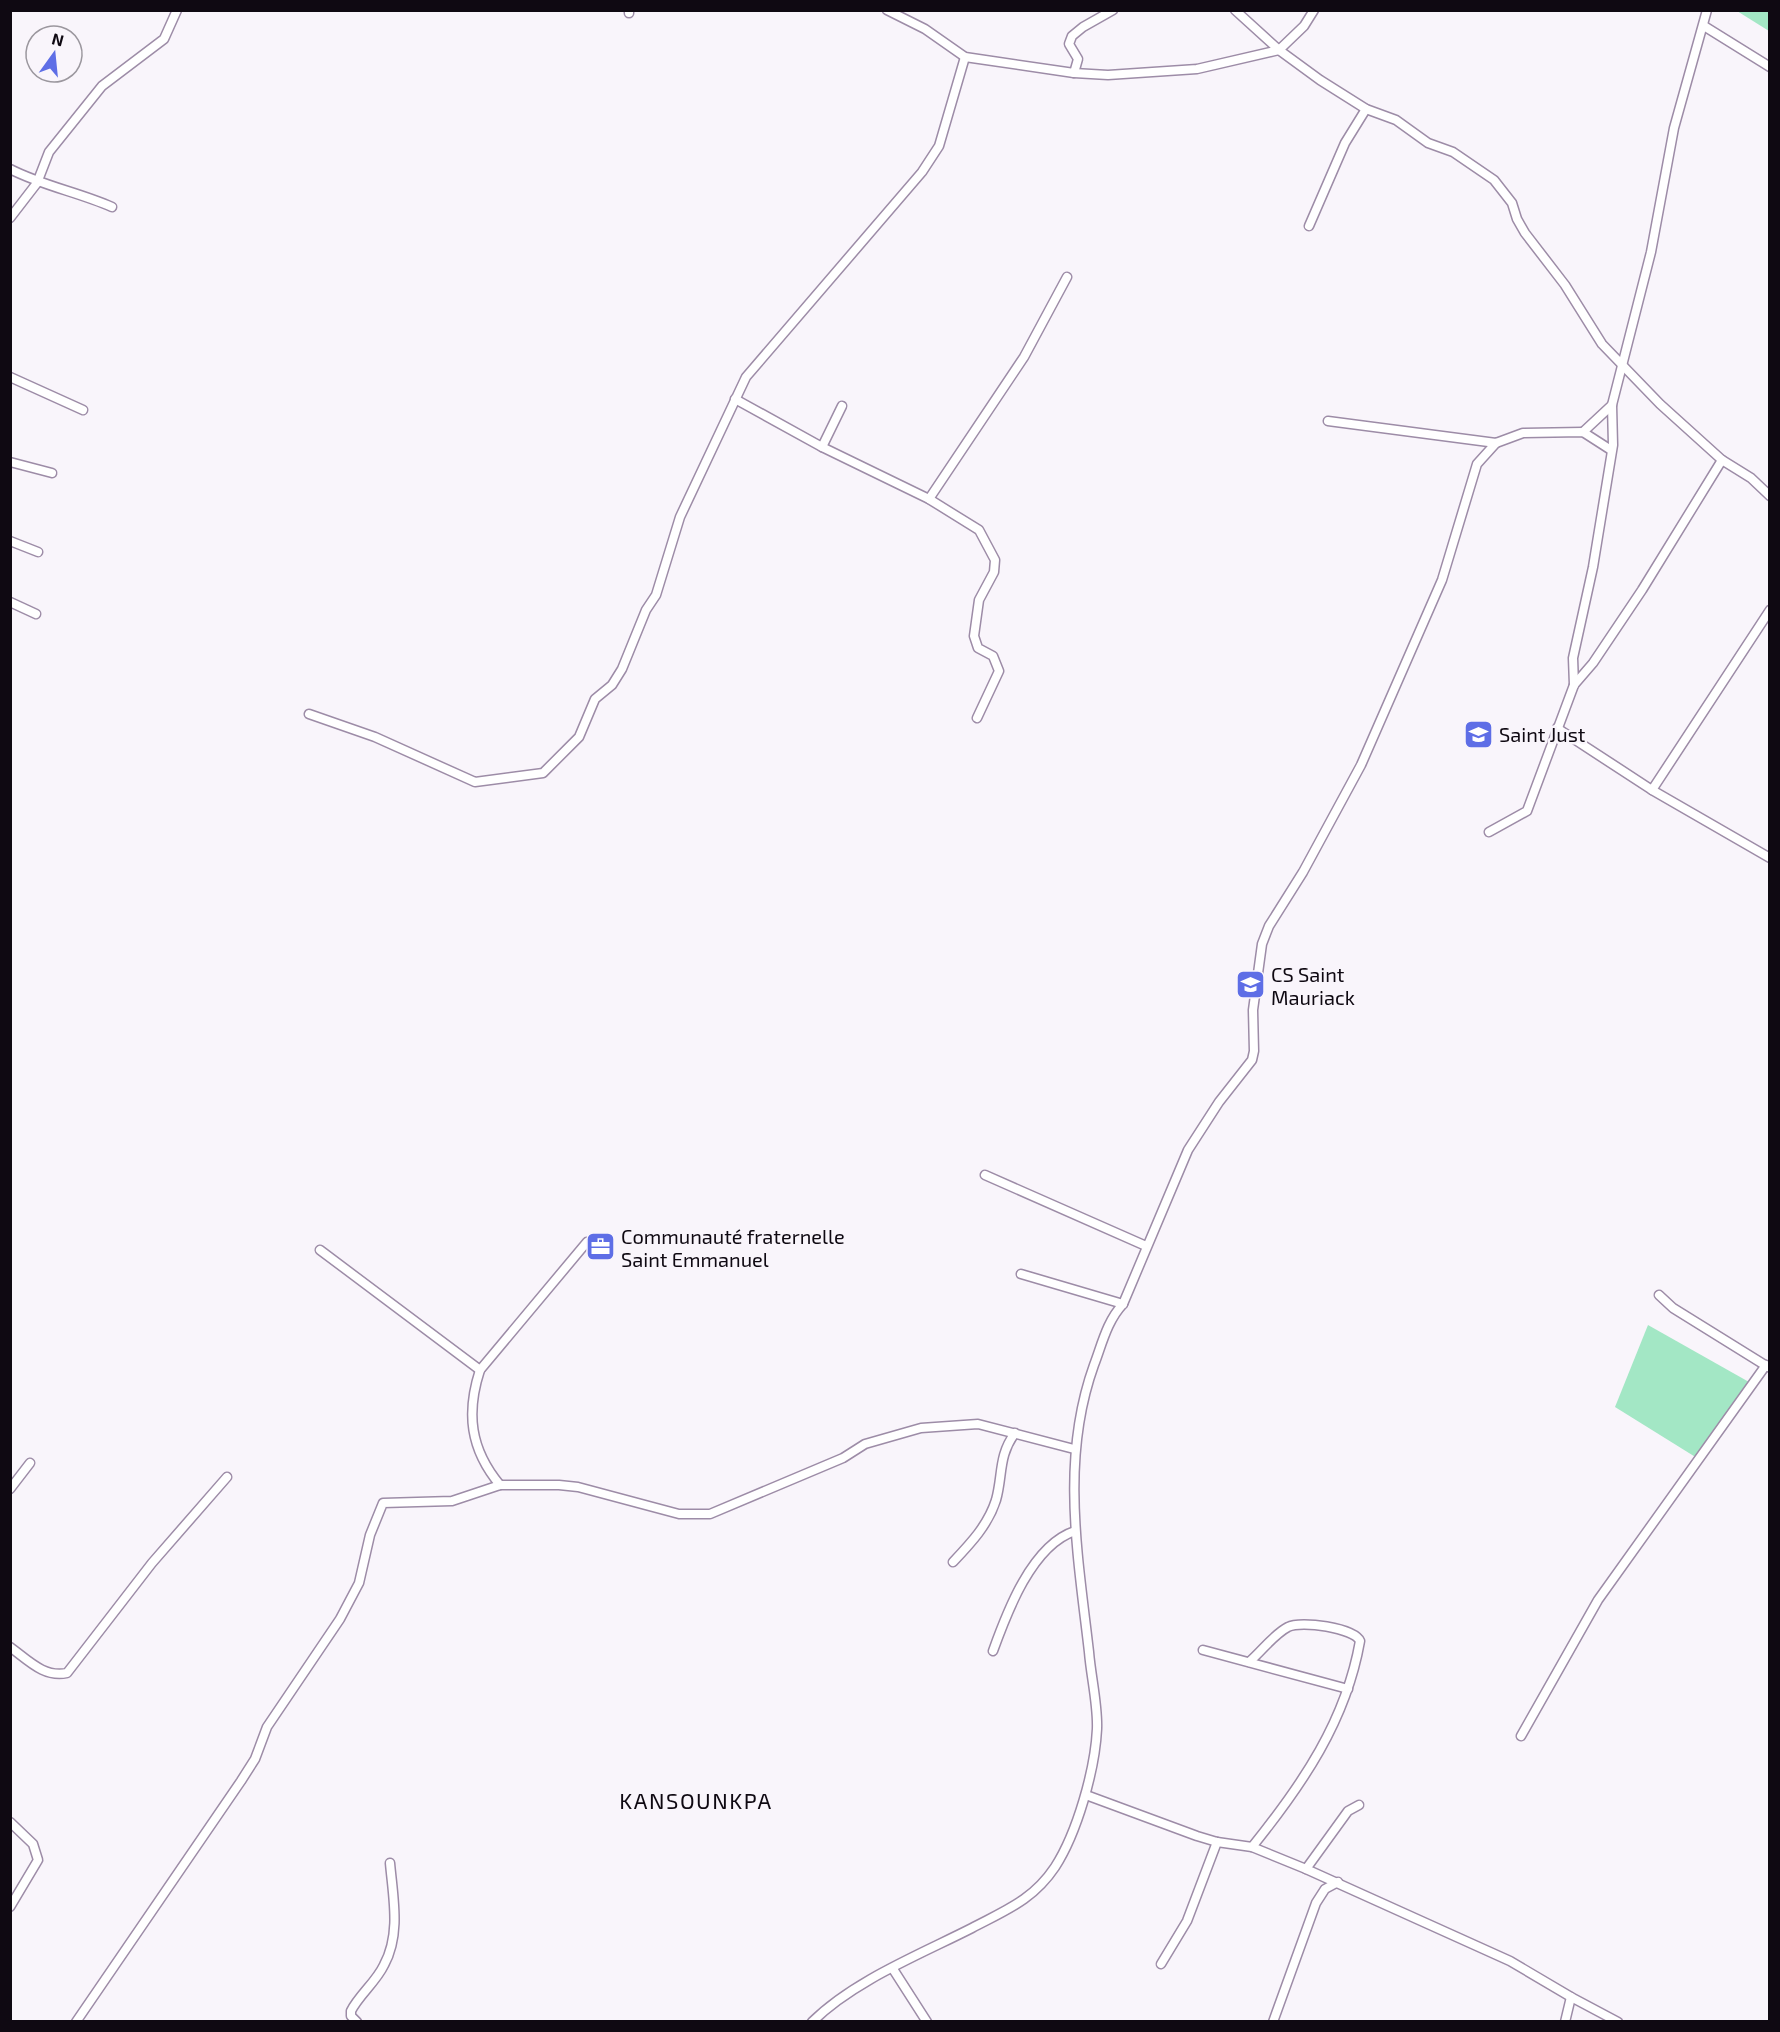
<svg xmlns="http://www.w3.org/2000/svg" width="1780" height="2032" font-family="'Exo 2',sans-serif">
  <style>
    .green { fill: #a3e7c5 }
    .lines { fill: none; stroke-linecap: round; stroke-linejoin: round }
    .street-casing { stroke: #9d8ca7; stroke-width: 11 }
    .street { stroke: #fff; stroke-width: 8 }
    .labels { text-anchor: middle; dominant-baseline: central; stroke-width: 5; stroke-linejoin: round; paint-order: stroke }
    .poi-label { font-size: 20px; fill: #0f0912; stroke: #f9f5fb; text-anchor: start }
    .quarter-label { font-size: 22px; letter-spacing: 1.5px; fill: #0f0912; stroke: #f9f5fb }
  </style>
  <rect width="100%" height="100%" fill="#f9f5fb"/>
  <g class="green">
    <polygon points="1737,11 1769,11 1769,31"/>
    <polygon points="1648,1325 1749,1382 1697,1458 1615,1407"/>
  </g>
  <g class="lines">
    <defs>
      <g id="street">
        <polyline points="887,10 925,29 965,57 1074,73 1108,75 1197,69 1279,50 1304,26 1314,10"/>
        <polyline points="1235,10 1279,50 1320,80 1366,109 1396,120 1428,143 1453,152 1494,180 1512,203 1517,219 1525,233 1565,285 1602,344 1660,404 1722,460 1751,478 1770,496"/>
        <polyline points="629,13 629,10"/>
        <polyline points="1704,26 1770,67"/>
        <polyline points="1074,73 1078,59 1069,44 1072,36 1083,27 1113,10"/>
        <path d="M 10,169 C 43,186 78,192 112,207"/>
        <polyline points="10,218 37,183 49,152 102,86 164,39 177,10"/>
        <polyline points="1309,226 1345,143 1366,109"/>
        <polyline points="10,377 83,410"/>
        <polyline points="735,399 822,447 929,499 979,530 995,560 994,572 979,600 974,636 978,648 993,656 999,671 977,718"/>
        <polyline points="1328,421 1496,443 1523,433 1583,432 1611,450"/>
        <polyline points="1583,432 1612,405"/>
        <polyline points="822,447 842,406"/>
        <polyline points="10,462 52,473"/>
        <polyline points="929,499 1024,357 1067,277"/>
        <polyline points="10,541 38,552"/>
        <polyline points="10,602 36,614"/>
        <polyline points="1574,685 1573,658 1593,567 1613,445 1612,405 1651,252 1674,128 1707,10"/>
        <polyline points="309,714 375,737 475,782 543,773 579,737 595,699 612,685 622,669 646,610 656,595 680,517 746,377 922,172 939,146 965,57"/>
        <polyline points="1557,728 1652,790 1770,858"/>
        <polyline points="1652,790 1770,610"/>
        <polyline points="1489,832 1527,811 1574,685 1593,663 1642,590 1722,460"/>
        <polyline points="985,1175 1146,1246"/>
        <polyline points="320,1250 480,1370"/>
        <polyline points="1021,1274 1123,1304"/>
        <polyline points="1659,1295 1673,1308 1768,1367"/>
        <path d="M 500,1485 C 470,1449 466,1413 480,1370 L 587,1242"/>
        <polyline points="10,1489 30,1463"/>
        <path d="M 953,1562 C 971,1543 988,1525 996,1500 C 1003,1475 998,1456 1015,1433"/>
        <path d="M 10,1647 C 28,1660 44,1678 67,1673 L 152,1563 L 227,1477"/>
        <polyline points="1203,1650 1348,1689"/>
        <path d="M 993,1651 C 1007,1612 1032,1545 1075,1531"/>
        <path d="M 1249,1662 C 1261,1652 1274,1634 1288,1627 C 1301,1620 1354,1628 1360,1641 C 1346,1721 1302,1785 1252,1847"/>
        <polyline points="1521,1736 1598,1600 1766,1365"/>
        <polyline points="1086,1795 1197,1836 1217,1842 1252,1847 1306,1869 1510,1961 1571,1997 1618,2022"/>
        <polyline points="10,1822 33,1844 38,1860 10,1907"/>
        <polyline points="1306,1869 1348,1811 1359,1805"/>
        <polyline points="1161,1964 1187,1921 1217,1842"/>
        <polyline points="893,1969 927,2022"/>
        <polyline points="76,2022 241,1781 255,1759 267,1727 340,1619 359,1583 370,1535 383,1503 452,1501 500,1485 559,1485 578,1487 679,1514 710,1514 843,1458 865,1444 921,1428 978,1424 1074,1449"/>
        <path d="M 357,2022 L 351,2016 L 351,2011 C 359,1995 376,1982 384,1965 C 401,1934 393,1897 390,1863"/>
        <path d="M 812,2022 C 853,1981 921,1954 972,1928 C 1006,1910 1033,1900 1055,1867 C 1077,1833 1095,1770 1097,1729 C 1098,1705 1091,1677 1089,1652 C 1078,1556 1060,1459 1094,1365 C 1102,1344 1107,1321 1123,1304 L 1188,1150 L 1219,1102 L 1252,1060 L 1254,1051 L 1253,1010 L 1262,944 L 1269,926 L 1303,872 L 1361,765 L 1442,580 L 1477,464 L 1496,443"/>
        <polyline points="1273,2022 1316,1903 1325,1889 1338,1882"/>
        <polyline points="1565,2022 1571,1997"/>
      </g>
    </defs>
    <use href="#street" class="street-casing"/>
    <use href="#street" class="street"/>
  </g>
  <defs>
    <symbol id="school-square" viewBox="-11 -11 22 22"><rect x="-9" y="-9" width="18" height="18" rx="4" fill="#5e6ee6" stroke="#f9f5fb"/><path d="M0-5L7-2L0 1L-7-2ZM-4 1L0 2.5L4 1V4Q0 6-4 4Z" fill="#fff"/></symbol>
    <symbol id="office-square" viewBox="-11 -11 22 22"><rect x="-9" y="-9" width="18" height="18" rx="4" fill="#5e6ee6" stroke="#f9f5fb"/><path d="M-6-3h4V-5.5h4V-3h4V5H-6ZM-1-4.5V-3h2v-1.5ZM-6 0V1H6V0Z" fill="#fff"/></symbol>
  </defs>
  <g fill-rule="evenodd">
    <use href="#school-square" x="1462" y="718" width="33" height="33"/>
    <use href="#school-square" x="1234" y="968" width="33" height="33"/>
    <use href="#office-square" x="584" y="1230" width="33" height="33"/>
  </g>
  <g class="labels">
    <g class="poi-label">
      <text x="1499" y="734">Saint Just</text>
      <text x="1271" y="974">CS Saint<tspan x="1271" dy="23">Mauriack</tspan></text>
      <text x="621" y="1236">Communauté fraternelle<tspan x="621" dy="23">Saint Emmanuel</tspan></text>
    </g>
    <g class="quarter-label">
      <text x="696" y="1800">KANSOUNKPA</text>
    </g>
  </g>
  <rect width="1780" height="2032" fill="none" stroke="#0f0912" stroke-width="24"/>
  <g transform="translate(54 54) rotate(15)"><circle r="28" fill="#f9f5fb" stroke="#9b979e" stroke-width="1.5"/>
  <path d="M0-4.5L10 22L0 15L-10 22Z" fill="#5e6ee6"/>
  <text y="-9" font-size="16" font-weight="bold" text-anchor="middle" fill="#0f0912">N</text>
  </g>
</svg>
